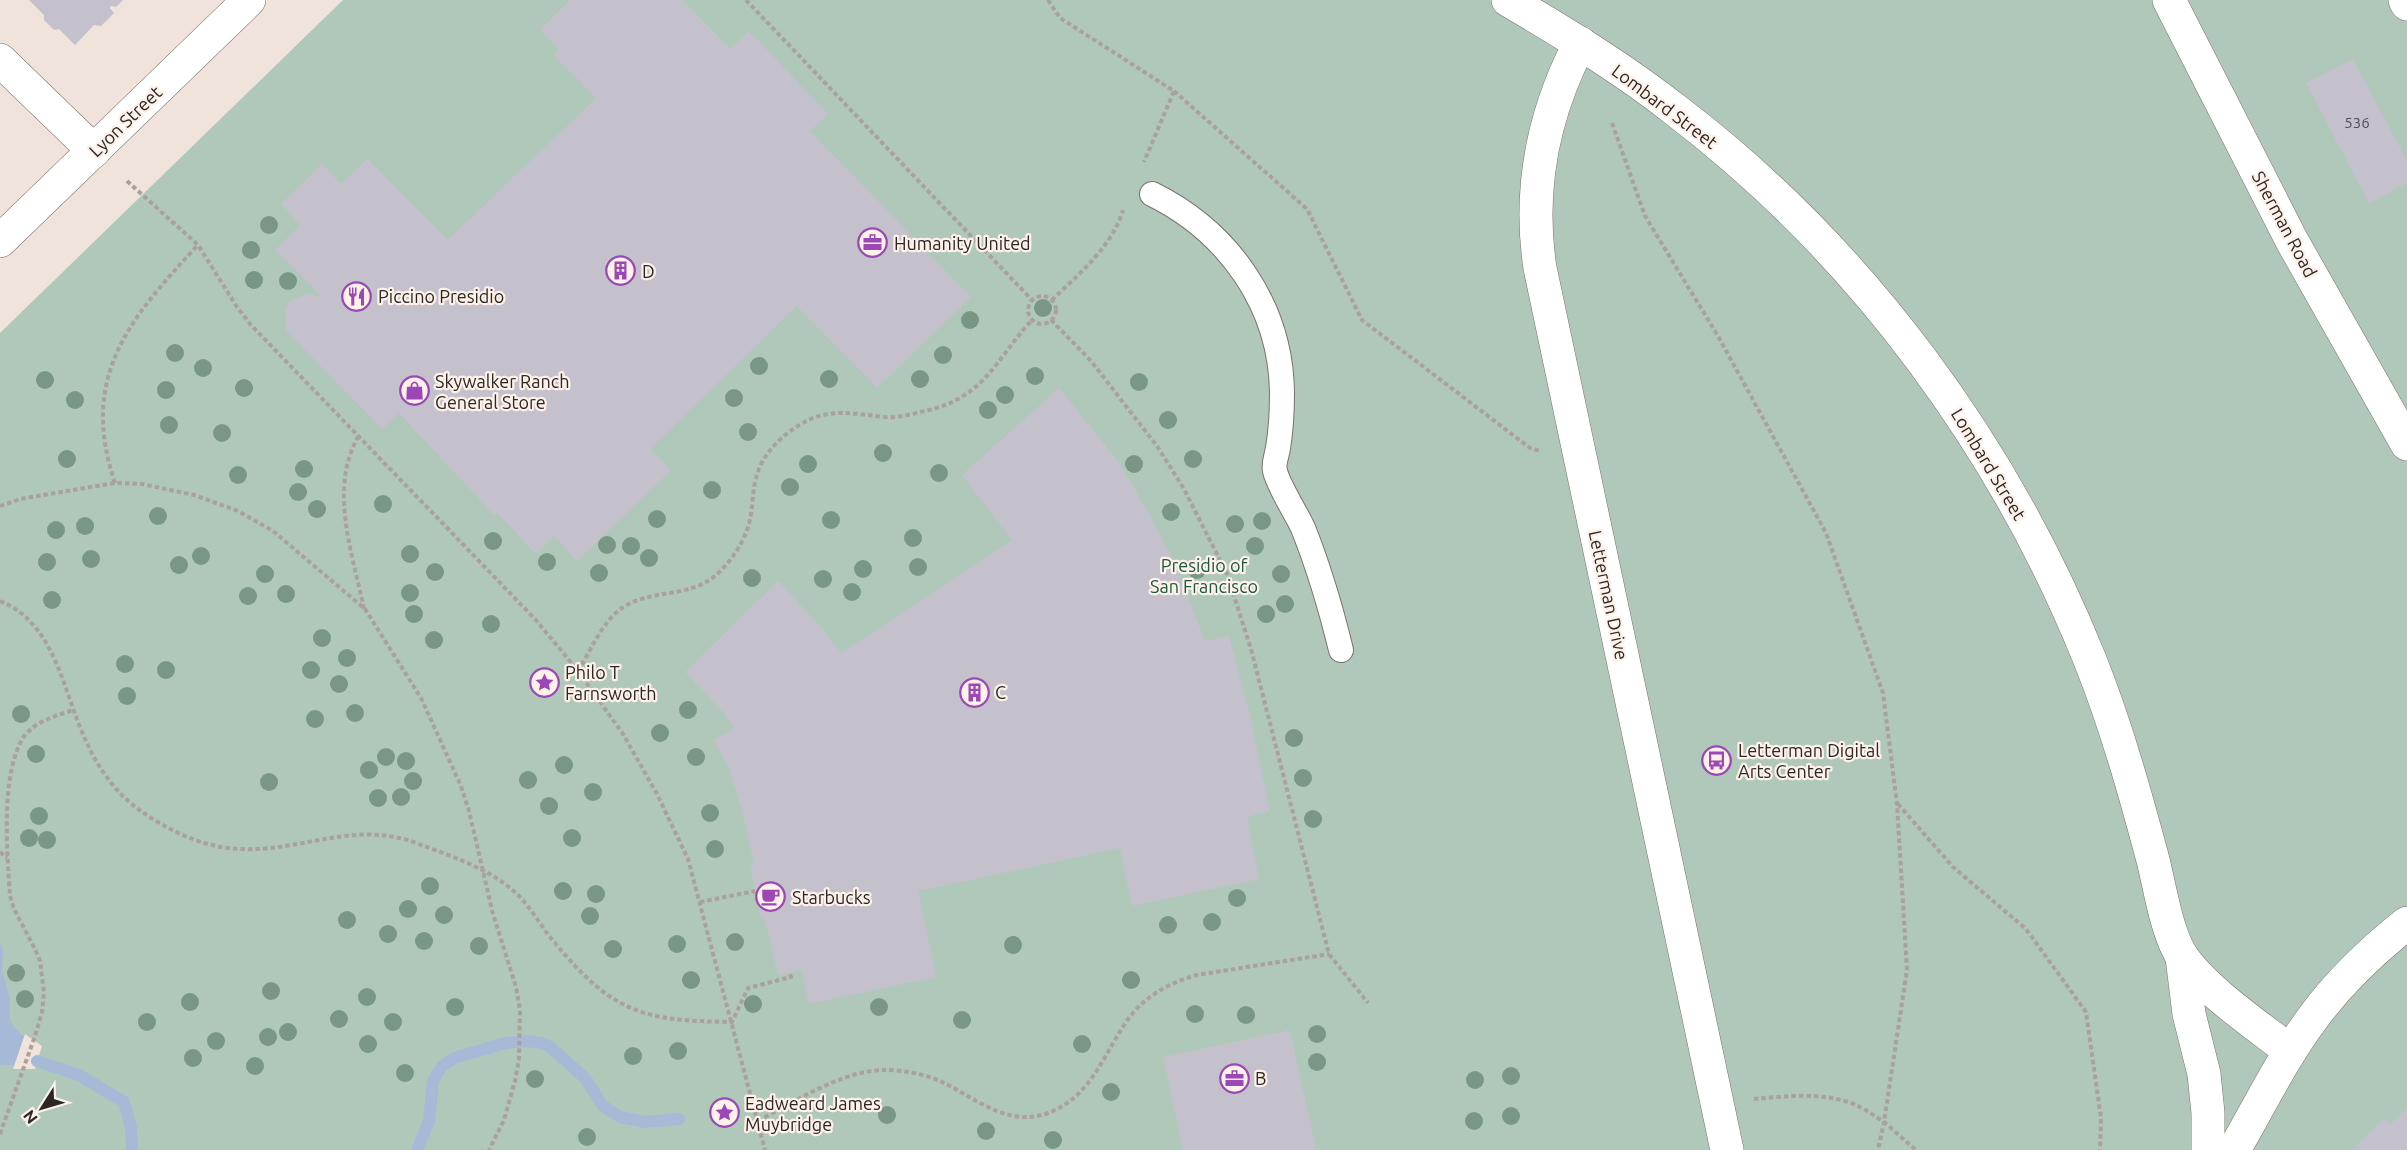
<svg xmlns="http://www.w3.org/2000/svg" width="2407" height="1150" font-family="Ubuntu,sans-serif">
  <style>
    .green { fill: #afc8ba }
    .water { fill: #a6bad8 }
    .pier { fill: #f0e3dc }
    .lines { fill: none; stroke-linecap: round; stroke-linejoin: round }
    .stream { stroke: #a6bad8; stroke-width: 12 }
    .building { fill: #c4c1cd }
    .lane-casing { stroke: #7c716a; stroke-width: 26 }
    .street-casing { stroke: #7c716a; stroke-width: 34 }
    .secondary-casing { stroke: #7c716a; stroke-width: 34 }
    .path { stroke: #aba19b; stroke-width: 4; stroke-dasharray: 4.5 3; stroke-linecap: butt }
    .lane { stroke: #fff; stroke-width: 24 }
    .street { stroke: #fff; stroke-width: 33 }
    .secondary { stroke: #fff; stroke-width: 33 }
    .tree { fill: #7a9786 }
    .labels { text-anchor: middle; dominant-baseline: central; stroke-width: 4.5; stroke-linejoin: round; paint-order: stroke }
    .number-label { font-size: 15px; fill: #514e4e }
    .street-label { font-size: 18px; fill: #2b2724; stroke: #fdf1e9 }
    .poi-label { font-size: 18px; fill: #2b2724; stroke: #fdf1e9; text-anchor: start }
    .park-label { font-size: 18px; fill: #1a593f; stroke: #fdf1e9 }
  </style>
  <rect width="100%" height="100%" fill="#f0e3dc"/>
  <polygon class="green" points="343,0 2407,0 2407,1150 0,1150 0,333"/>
  <polygon class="water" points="0,943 3,949 2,971 10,999 10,1021 20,1034 41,1049 36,1066 0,1065"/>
  <polygon class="pier" points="25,1034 42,1046 35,1069 13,1069"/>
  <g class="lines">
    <g class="stream">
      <polyline points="37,1061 79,1075 124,1102 131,1128 132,1150"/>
      <polyline points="417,1150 429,1121 433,1081 442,1066 454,1058 506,1043 527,1041 542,1043 550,1047 585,1078 603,1106 620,1117 645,1122 679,1119"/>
    </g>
  </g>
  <g class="building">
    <polygon points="29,0 123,0 116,7 111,6 110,8 114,13 101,26 94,25 75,45 59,29 54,30 44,20 44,15"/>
    <polygon points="570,0 682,0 730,49 749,31 828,114 810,131 971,297 877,388 797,306 650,449 671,470 577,561 554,536 536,554 497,513 494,515 399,413 382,429 286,330 286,310 290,301 308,293 317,297 320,295 275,250 300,225 281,204 322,164 341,184 368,159 448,240 596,98 554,55 559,50 540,29"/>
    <polygon points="2353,59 2407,161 2407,183 2369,203 2306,83"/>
    <polygon points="1059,388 1118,461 1148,512 1173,559 1205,641 1229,636 1249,712 1270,811 1247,817 1259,879 1132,906 1120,848 918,891 936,977 809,1004 802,970 778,975 765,919 761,919 750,866 754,865 742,810 729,768 714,740 734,728 723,712 685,672 778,581 821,627 841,653 1012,540 962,475"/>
    <polygon points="1290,1030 1316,1150 1183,1150 1163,1057"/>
    <polygon points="2407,1108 2407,1150 2353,1150 2384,1119 2390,1125"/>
  </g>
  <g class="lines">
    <defs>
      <path id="lane" d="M 1152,194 C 1229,232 1281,306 1282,393 C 1282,411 1281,430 1278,448 C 1277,455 1273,464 1275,471 C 1278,485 1296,513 1303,528 C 1319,568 1331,609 1341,650"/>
      <g id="street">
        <polyline points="2169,0 2292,241 2407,444"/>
        <polyline points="2405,0 2407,4"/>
        <path d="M 1580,43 C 1543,114 1528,189 1540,268 L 1727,1150"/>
        <polyline points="0,60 94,151"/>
        <polyline points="0,241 249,0"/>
      </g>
      <g id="secondary">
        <path d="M 1508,0 C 1566,34 1625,70 1678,112 C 1861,252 2004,446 2090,660 C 2116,725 2135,793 2153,860 C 2160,888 2167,935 2183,958 C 2206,991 2258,1026 2290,1051"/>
        <polyline points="2182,957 2189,1014 2204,1074 2208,1113 2208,1150"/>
        <path d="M 2234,1150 C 2260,1105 2283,1057 2315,1015 C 2341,980 2373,950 2407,923"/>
      </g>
    </defs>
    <use href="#lane" class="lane-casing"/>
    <use href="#street" class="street-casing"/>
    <use href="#secondary" class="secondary-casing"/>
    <g class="path">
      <polyline points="746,0 1032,300"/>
      <polyline points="1048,0 1060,18 1174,91 1144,162"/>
      <polyline points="1174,91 1307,209 1362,320 1530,448 1540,451"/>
      <polyline points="1612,123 1645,216 1718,336 1826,533 1883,693 1897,804 1907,970 1884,1122 1916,1150"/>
      <polyline points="127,181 198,245 237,307 251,325 535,619 578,671 623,734 657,794 688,859 765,1150"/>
      <circle cx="1042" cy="310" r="14"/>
      <path d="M 1052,300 C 1079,274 1112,247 1123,210"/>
      <polyline points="1051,320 1091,361 1157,446 1184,489 1227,574 1251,649 1329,954 1368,1003"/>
      <path d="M 358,436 C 353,447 348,458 346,471 C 338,516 355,565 364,609"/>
      <path d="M 115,483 C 79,377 129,319 198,245"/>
      <polyline points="0,506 20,499 115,483 142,484 194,495 238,511 273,531 365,609 421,698 461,786 469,811 493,914 516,987 520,1010 519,1059 515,1081 504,1120 489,1150"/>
      <path d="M 0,601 C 57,624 63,694 87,743 C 98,768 116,793 138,809 C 167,830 204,848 240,849 C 304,852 354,819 419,844 C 453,857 491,869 518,895 C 532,909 542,928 555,943 C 613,1013 643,1021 732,1022 L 748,988 L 791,977 L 789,972"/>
      <path d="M 578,671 C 591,650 602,622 622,608 C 654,586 695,602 725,566 C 735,555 743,542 748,527 C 753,511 752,494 756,478 C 762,454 781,436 801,424 C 829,407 855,414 885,417 C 898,418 912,414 925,411 C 985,398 995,360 1032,320"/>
      <polyline points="1898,804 1953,867 2026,929 2086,1012 2101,1118 2100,1150"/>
      <polyline points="0,852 7,858"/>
      <polyline points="700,902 755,891"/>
      <path d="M 1754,1099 C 1788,1096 1828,1091 1860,1107 C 1868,1111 1876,1117 1884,1122 L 1878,1150"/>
      <path d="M 758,1121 C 794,1102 843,1070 884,1070 C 903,1070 925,1074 942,1082 C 976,1098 1007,1128 1048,1113 C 1092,1097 1104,1052 1129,1018 C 1145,996 1171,982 1197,975 L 1329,954"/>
      <path d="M 0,1134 L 35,1036 L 42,1012 L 44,992 L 40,961 L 35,949 L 14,909 L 10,896 C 7,850 0,771 25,735 C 38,720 56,716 73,710"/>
    </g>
    <use href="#lane" class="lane"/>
    <use href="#street" class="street"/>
    <use href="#secondary" class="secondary"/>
  </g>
  <g class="tree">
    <circle cx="269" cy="225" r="9"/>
    <circle cx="251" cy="250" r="9"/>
    <circle cx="254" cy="280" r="9"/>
    <circle cx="288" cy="281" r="9"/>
    <circle cx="1043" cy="308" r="9"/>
    <circle cx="970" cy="320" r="9"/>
    <circle cx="175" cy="353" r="9"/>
    <circle cx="943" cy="355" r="9"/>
    <circle cx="759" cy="366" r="9"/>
    <circle cx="203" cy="368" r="9"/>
    <circle cx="1035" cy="376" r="9"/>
    <circle cx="829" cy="379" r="9"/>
    <circle cx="920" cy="379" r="9"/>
    <circle cx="45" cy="380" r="9"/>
    <circle cx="1139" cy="382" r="9"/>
    <circle cx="244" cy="388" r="9"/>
    <circle cx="166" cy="390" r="9"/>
    <circle cx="1005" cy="395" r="9"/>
    <circle cx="734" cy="398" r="9"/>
    <circle cx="75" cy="400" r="9"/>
    <circle cx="988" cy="410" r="9"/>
    <circle cx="1168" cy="420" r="9"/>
    <circle cx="169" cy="425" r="9"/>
    <circle cx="748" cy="432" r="9"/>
    <circle cx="222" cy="433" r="9"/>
    <circle cx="883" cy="453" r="9"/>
    <circle cx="67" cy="459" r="9"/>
    <circle cx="1193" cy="459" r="9"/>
    <circle cx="808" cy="464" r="9"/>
    <circle cx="1134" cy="464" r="9"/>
    <circle cx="304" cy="469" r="9"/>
    <circle cx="939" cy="473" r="9"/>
    <circle cx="238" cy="475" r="9"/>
    <circle cx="790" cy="487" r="9"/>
    <circle cx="712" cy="490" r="9"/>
    <circle cx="298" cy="492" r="9"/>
    <circle cx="383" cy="504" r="9"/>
    <circle cx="317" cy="509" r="9"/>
    <circle cx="1171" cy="512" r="9"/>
    <circle cx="158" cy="516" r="9"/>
    <circle cx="657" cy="519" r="9"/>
    <circle cx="831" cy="520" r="9"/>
    <circle cx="1262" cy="521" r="9"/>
    <circle cx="1235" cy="524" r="9"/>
    <circle cx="85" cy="526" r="9"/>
    <circle cx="56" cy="530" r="9"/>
    <circle cx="913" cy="538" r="9"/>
    <circle cx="493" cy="541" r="9"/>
    <circle cx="607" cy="545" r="9"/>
    <circle cx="631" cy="546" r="9"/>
    <circle cx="1255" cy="546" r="9"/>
    <circle cx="410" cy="554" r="9"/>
    <circle cx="201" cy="556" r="9"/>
    <circle cx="649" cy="558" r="9"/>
    <circle cx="91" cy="559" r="9"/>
    <circle cx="47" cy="562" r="9"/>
    <circle cx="547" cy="562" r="9"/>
    <circle cx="179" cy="565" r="9"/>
    <circle cx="918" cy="567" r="9"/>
    <circle cx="863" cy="569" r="9"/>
    <circle cx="1197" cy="570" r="9"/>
    <circle cx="435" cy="572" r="9"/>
    <circle cx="599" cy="573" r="9"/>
    <circle cx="265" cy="574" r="9"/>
    <circle cx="1281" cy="574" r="9"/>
    <circle cx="752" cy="578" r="9"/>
    <circle cx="823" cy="579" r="9"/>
    <circle cx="852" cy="592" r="9"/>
    <circle cx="410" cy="593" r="9"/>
    <circle cx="286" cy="594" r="9"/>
    <circle cx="248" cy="596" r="9"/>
    <circle cx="52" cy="600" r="9"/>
    <circle cx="1285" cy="604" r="9"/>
    <circle cx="414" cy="614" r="9"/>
    <circle cx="1266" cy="614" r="9"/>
    <circle cx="491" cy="624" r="9"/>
    <circle cx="322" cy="638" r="9"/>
    <circle cx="434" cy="640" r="9"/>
    <circle cx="347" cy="658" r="9"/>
    <circle cx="125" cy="664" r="9"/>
    <circle cx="166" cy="670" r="9"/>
    <circle cx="311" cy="670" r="9"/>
    <circle cx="339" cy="684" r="9"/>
    <circle cx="127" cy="696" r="9"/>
    <circle cx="688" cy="710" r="9"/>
    <circle cx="355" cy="713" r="9"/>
    <circle cx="21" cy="714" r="9"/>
    <circle cx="315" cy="719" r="9"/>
    <circle cx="660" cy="733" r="9"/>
    <circle cx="1294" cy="738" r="9"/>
    <circle cx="36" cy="754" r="9"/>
    <circle cx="386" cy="757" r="9"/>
    <circle cx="696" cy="757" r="9"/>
    <circle cx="406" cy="761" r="9"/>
    <circle cx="564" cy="765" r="9"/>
    <circle cx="369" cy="770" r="9"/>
    <circle cx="1303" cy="778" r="9"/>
    <circle cx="528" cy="780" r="9"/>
    <circle cx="413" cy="781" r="9"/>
    <circle cx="269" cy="782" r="9"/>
    <circle cx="593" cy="792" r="9"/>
    <circle cx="401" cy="797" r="9"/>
    <circle cx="378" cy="798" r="9"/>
    <circle cx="549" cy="806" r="9"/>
    <circle cx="710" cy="813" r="9"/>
    <circle cx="39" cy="816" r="9"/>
    <circle cx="1313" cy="819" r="9"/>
    <circle cx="29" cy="838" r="9"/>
    <circle cx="572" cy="838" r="9"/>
    <circle cx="47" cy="840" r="9"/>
    <circle cx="715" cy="849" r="9"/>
    <circle cx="430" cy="886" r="9"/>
    <circle cx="563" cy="891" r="9"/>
    <circle cx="596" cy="894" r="9"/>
    <circle cx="1237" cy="898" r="9"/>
    <circle cx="408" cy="909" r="9"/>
    <circle cx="444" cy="915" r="9"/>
    <circle cx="590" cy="916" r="9"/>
    <circle cx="347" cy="920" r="9"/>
    <circle cx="1212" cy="922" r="9"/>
    <circle cx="1168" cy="925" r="9"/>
    <circle cx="388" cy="934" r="9"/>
    <circle cx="424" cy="941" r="9"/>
    <circle cx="735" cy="942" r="9"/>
    <circle cx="677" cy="944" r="9"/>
    <circle cx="1013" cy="945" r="9"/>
    <circle cx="479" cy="946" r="9"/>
    <circle cx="613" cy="949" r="9"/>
    <circle cx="16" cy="973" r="9"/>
    <circle cx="691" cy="980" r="9"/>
    <circle cx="1131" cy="980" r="9"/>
    <circle cx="271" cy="991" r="9"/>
    <circle cx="367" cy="997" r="9"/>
    <circle cx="25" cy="999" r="9"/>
    <circle cx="190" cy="1002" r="9"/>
    <circle cx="753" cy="1004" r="9"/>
    <circle cx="455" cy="1007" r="9"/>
    <circle cx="879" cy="1007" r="9"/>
    <circle cx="1195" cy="1014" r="9"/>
    <circle cx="1246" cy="1015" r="9"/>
    <circle cx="339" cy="1019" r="9"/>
    <circle cx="962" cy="1020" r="9"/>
    <circle cx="147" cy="1022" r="9"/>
    <circle cx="393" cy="1022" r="9"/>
    <circle cx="288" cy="1032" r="9"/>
    <circle cx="1317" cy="1034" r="9"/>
    <circle cx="268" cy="1037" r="9"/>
    <circle cx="216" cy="1041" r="9"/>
    <circle cx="368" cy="1044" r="9"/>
    <circle cx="1082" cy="1044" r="9"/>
    <circle cx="678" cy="1051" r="9"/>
    <circle cx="633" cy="1056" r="9"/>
    <circle cx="193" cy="1058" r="9"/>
    <circle cx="1317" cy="1062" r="9"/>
    <circle cx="255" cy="1066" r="9"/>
    <circle cx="405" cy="1073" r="9"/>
    <circle cx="1511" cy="1076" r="9"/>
    <circle cx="535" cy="1079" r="9"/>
    <circle cx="1475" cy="1080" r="9"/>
    <circle cx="1111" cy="1092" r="9"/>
    <circle cx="887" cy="1115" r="9"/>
    <circle cx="1511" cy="1116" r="9"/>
    <circle cx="1474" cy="1121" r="9"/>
    <circle cx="986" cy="1131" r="9"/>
    <circle cx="587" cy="1137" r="9"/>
    <circle cx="1053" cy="1140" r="9"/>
  </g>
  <defs>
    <symbol id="office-ring" viewBox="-11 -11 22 22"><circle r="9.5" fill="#fdf1e9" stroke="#9c47b5" stroke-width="1.5"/><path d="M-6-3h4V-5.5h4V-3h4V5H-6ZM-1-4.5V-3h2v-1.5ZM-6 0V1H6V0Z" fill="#9c47b5"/></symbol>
    <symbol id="building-ring" viewBox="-11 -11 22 22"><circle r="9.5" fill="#fdf1e9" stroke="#9c47b5" stroke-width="1.5"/><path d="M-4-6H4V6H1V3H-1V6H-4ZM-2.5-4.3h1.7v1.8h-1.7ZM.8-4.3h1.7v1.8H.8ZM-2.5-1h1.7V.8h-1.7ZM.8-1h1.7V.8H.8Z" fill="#9c47b5"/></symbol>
    <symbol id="restaurant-ring" viewBox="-11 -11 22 22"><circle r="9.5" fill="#fdf1e9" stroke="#9c47b5" stroke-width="1.5"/><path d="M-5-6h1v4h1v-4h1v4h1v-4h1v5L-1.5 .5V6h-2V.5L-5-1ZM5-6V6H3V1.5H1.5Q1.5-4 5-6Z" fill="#9c47b5"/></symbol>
    <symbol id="shop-ring" viewBox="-11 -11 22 22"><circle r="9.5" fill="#fdf1e9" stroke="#9c47b5" stroke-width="1.5"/><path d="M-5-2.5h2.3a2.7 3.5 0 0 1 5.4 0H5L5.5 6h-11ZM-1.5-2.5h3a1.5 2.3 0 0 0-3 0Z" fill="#9c47b5"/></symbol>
    <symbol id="sight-ring" viewBox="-11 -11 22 22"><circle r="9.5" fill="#fdf1e9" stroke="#9c47b5" stroke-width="1.5"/><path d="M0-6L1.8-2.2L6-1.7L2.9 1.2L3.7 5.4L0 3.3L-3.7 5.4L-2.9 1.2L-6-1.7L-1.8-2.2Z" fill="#9c47b5"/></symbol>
    <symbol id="bus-ring" viewBox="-11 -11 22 22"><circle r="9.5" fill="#fdf1e9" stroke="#9c47b5" stroke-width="1.5"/><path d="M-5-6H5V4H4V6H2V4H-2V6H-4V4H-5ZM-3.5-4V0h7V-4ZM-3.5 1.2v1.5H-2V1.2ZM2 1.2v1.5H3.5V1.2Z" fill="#9c47b5"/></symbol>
    <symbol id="cafe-ring" viewBox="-11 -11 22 22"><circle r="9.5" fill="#fdf1e9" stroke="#9c47b5" stroke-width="1.5"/><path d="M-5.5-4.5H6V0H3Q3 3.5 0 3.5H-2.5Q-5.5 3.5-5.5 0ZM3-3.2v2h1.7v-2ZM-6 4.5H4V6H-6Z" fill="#9c47b5"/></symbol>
  </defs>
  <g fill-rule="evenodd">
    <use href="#office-ring" x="856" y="226" width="33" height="33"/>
    <use href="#building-ring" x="604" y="254" width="33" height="33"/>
    <use href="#restaurant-ring" x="340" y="280" width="33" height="33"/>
    <use href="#shop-ring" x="398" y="374" width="33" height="33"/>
    <use href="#sight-ring" x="528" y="666" width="33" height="33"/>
    <use href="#building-ring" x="958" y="676" width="33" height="33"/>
    <use href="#bus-ring" x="1700" y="744" width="33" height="33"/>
    <use href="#cafe-ring" x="754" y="880" width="33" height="33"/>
    <use href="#office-ring" x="1218" y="1062" width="33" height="33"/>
    <use href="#sight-ring" x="708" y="1096" width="33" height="33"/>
  </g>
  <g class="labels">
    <g class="number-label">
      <text x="2357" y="122">536</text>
    </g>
    <g class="street-label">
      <text transform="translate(1665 106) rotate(37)">Lombard Street</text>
      <text transform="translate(125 121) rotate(-44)">Lyon Street</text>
      <text transform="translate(2285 224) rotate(62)">Sherman Road</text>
      <text transform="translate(1989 464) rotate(59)">Lombard Street</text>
      <text transform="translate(1609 595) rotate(78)">Letterman Drive</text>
    </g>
    <g class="poi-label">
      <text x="894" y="243">Humanity United</text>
      <text x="642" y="271">D</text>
      <text x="378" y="296">Piccino Presidio</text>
      <text x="435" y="381">Skywalker Ranch<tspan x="435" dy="21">General Store</tspan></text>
      <text x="565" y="672">Philo T<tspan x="565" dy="21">Farnsworth</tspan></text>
      <text x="995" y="692">C</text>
      <text x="1738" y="750">Letterman Digital<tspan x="1738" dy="21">Arts Center</tspan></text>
      <text x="792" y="897">Starbucks</text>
      <text x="1255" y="1078">B</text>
      <text x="745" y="1103">Eadweard James<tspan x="745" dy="21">Muybridge</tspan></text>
    </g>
    <g class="park-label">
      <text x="1204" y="565">Presidio of<tspan x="1204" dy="21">San Francisco</tspan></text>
    </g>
  </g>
  <g transform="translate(42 1108) rotate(233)" stroke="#fdf1e9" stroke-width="4.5" paint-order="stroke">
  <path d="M0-4.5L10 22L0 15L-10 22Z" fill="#2b2724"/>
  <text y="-9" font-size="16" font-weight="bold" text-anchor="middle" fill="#2b2724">N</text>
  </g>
</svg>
